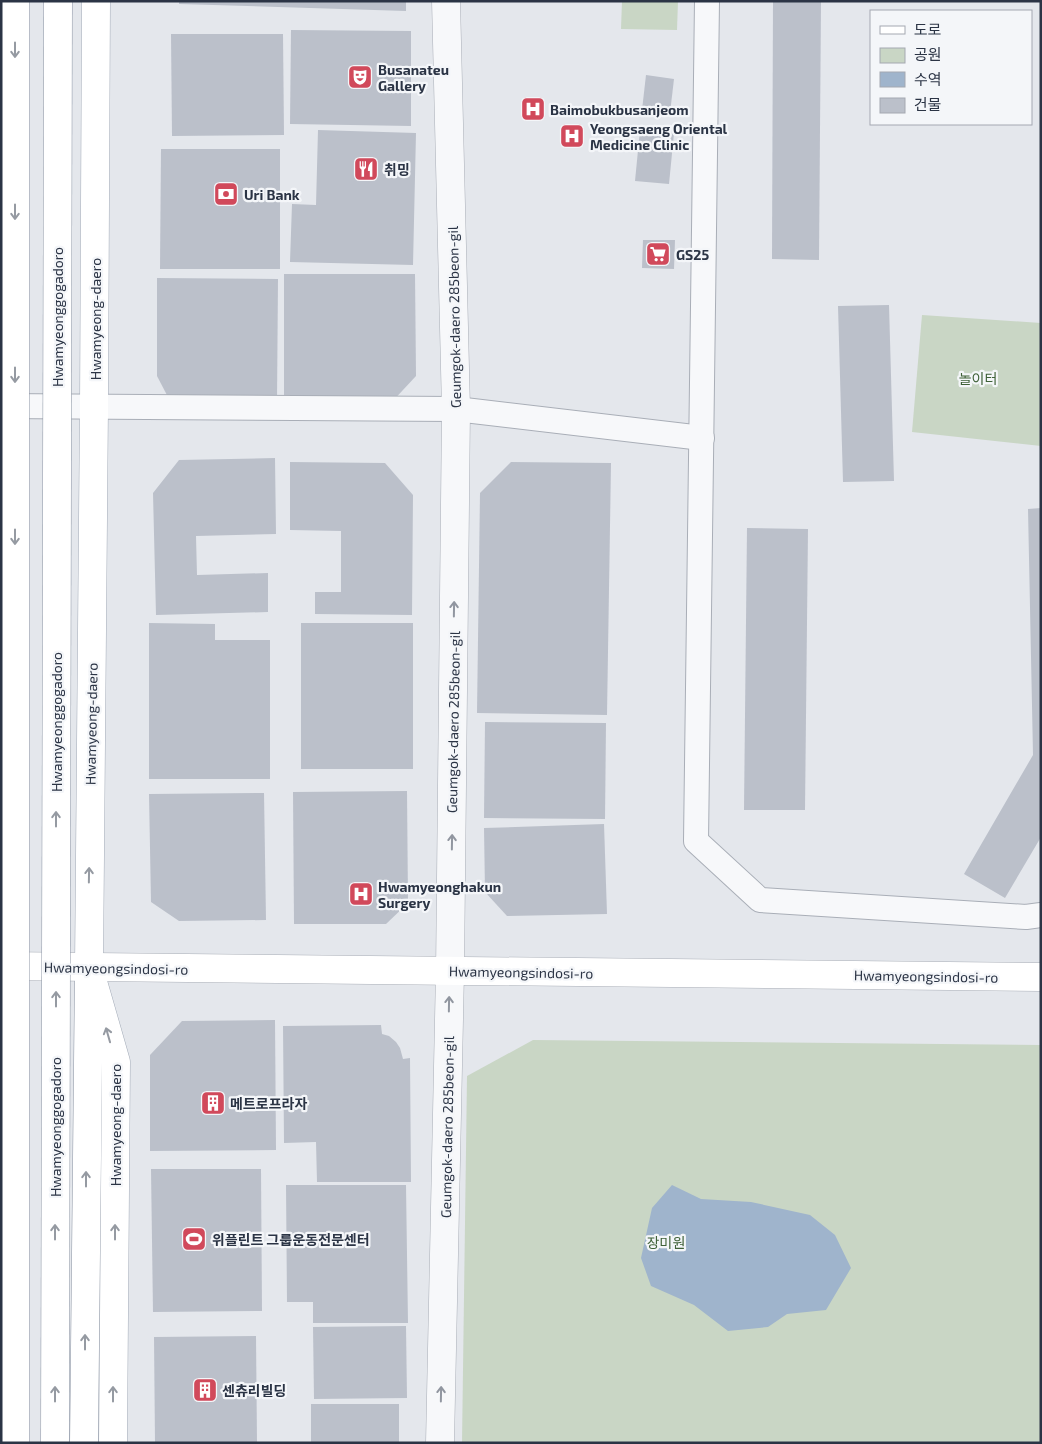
<svg xmlns="http://www.w3.org/2000/svg" width="1042" height="1444" font-family="'Exo 2','Noto Sans KR',sans-serif">
  <style>
    .green { fill: #c9d6c5 }
    .water { fill: #9fb4cc }
    .building { fill: #bbc0ca }
    .lines { fill: none; stroke-linecap: round; stroke-linejoin: round }
    .minor-casing { stroke: #a9aeb7; stroke-width: 26 }
    .tertiary-casing { stroke: #a9aeb7; stroke-width: 29 }
    .secondary-casing { stroke: #a9aeb7; stroke-width: 29 }
    .primary-casing { stroke: #a3abb8; stroke-width: 29 }
    .trunk-casing { stroke: #8b94a3; stroke-width: 29 }
    .minor { stroke: #f7f8fa; stroke-width: 24 }
    .tertiary { stroke: #f7f8fa; stroke-width: 28 }
    .secondary { stroke: #fff; stroke-width: 28 }
    .primary { stroke: #fff; stroke-width: 28 }
    .trunk { stroke: #fff; stroke-width: 28 }
    .trunk-bridge-casing { stroke: #8b94a3; stroke-width: 29; stroke-linecap: butt }
    .trunk-bridge { stroke: #fff; stroke-width: 28 }
    .oneway { stroke: #959aa2 }
    .oneway2 { stroke: #9196a0 }
    .labels { text-anchor: middle; dominant-baseline: central; stroke-width: 4.5; stroke-linejoin: round; paint-order: stroke }
    .poi-label { font-size: 14px; font-weight: bold; fill: #2b3445; stroke: #f4f6f9; text-anchor: start }
    .street-label { font-size: 14px; fill: #2b3445; stroke: #f4f6f9 }
    .park-label { font-size: 14px; fill: #3f6138; stroke: #f4f6f9 }
  </style>
  <rect width="100%" height="100%" fill="#e4e7ec"/>
  <g class="green">
    <polygon points="622,1 678,1 677,30 621,29"/>
    <polygon points="922,315 1041,323 1041,446 912,432"/>
    <polygon points="533,1040 1041,1045 1041,1443 462,1443 467,1076"/>
  </g>
  <polygon class="water" points="672,1185 701,1199 751,1202 810,1215 835,1235 851,1268 826,1310 787,1314 768,1327 728,1331 694,1305 651,1286 641,1258 652,1208"/>
  <g class="building">
    <polygon points="179,1 406,1 406,11 179,4"/>
    <polygon points="773,1 821,1 819,260 772,259"/>
    <polygon points="291,30 411,31 411,126 290,124"/>
    <polygon points="171,34 283,34 284,135 172,136"/>
    <polygon points="646,75 674,79 670,113 642,110"/>
    <polygon points="318,130 416,133 413,265 290,262 292,204 316,205"/>
    <polygon points="640,130 674,133 669,184 635,181"/>
    <polygon points="161,149 280,149 280,269 160,269"/>
    <polygon points="643,240 675,240 674,269 642,268"/>
    <polygon points="284,274 415,274 416,376 389,405 284,405"/>
    <polygon points="157,278 278,279 277,400 169,399 157,376"/>
    <polygon points="889,305 894,481 843,482 838,306"/>
    <polygon points="275,458 276,534 196,536 197,575 268,573 268,612 156,615 153,493 179,460"/>
    <polygon points="290,462 385,463 413,495 412,615 315,614 315,592 341,592 341,531 290,530"/>
    <polygon points="511,462 611,463 607,715 477,713 480,493"/>
    <polygon points="1041,508 1041,837 1005,898 964,874 1033,755 1028,509"/>
    <polygon points="747,528 808,529 805,810 744,810"/>
    <polygon points="149,623 215,624 215,640 270,640 270,779 149,779"/>
    <rect x="301" y="623" width="112" height="146"/>
    <polygon points="485,722 606,723 605,819 484,818"/>
    <polygon points="407,791 408,903 386,924 294,924 293,792"/>
    <polygon points="264,793 266,920 179,921 151,902 149,794"/>
    <polygon points="604,824 607,914 507,916 485,892 484,828"/>
    <polygon points="275,1020 276,1150 150,1151 150,1055 182,1021"/>
    <polygon points="381,1025 382,1034 389,1036 396,1042 400,1048 403,1059 410,1058 411,1182 317,1182 316,1142 284,1143 283,1026"/>
    <polygon points="151,1169 261,1169 262,1311 153,1312"/>
    <polygon points="286,1185 406,1185 408,1323 313,1323 313,1302 287,1302"/>
    <polygon points="406,1326 407,1398 314,1399 313,1327"/>
    <polygon points="256,1336 257,1443 155,1443 154,1337"/>
    <rect x="311" y="1404" width="88" height="39"/>
  </g>
  <g class="lines">
    <defs>
      <g id="minor">
        <polyline points="707,1 696,841 760,900 1026,917 1041,915"/>
        <polyline points="1,406 456,409 702,438"/>
      </g>
      <polyline id="tertiary" points="440,1443 450,972 456,409 446,1"/>
      <polyline id="secondary" points="1,966 1041,977"/>
      <polyline id="primary" points="96,1 94,406 89,968 116,1062 113,1443"/>
      <polyline id="trunk" points="84,1443 89,968"/>
    </defs>
    <use href="#minor" class="minor-casing"/>
    <use href="#tertiary" class="tertiary-casing"/>
    <use href="#secondary" class="secondary-casing"/>
    <use href="#primary" class="primary-casing"/>
    <use href="#trunk" class="trunk-casing"/>
    <use href="#minor" class="minor"/>
    <use href="#tertiary" class="tertiary"/>
    <use href="#secondary" class="secondary"/>
    <use href="#primary" class="primary"/>
    <use href="#trunk" class="trunk"/>
    <defs>
      <g id="trunk-bridge">
        <polyline points="15,1443 15,1"/>
        <polyline points="55,1443 58,1"/>
      </g>
    </defs>
    <use href="#trunk-bridge" class="trunk-bridge-casing"/>
    <use href="#trunk-bridge" class="trunk-bridge"/>
  </g>
  <defs><path id="oneway-shaft" d="M-6 0H5M1.5-3L5.5 0L1.5 3" fill="none" stroke-width="1.6" stroke-linecap="round" stroke-linejoin="round" transform="scale(1.25)"/></defs>
  <g class="oneway">
    <use href="#oneway-shaft" transform="translate(15 50) rotate(90)"/>
    <use href="#oneway-shaft" transform="translate(15 212) rotate(90)"/>
    <use href="#oneway-shaft" transform="translate(15 375) rotate(90)"/>
    <use href="#oneway-shaft" transform="translate(15 537) rotate(90)"/>
    <use href="#oneway-shaft" transform="translate(56 819) rotate(-90)"/>
    <use href="#oneway-shaft" transform="translate(89 875) rotate(-89)"/>
    <use href="#oneway-shaft" transform="translate(56 999) rotate(-90)"/>
    <use href="#oneway-shaft" transform="translate(108 1035) rotate(-106)"/>
    <use href="#oneway-shaft" transform="translate(86 1179) rotate(-90)"/>
    <use href="#oneway-shaft" transform="translate(55 1232) rotate(-90)"/>
    <use href="#oneway-shaft" transform="translate(115 1232) rotate(-90)"/>
    <use href="#oneway-shaft" transform="translate(85 1342) rotate(-90)"/>
    <use href="#oneway-shaft" transform="translate(55 1394) rotate(-90)"/>
    <use href="#oneway-shaft" transform="translate(113 1394) rotate(-90)"/>
  </g>
  <g class="oneway2">
    <use href="#oneway-shaft" transform="translate(454 609) rotate(-89)"/>
    <use href="#oneway-shaft" transform="translate(452 842) rotate(-89)"/>
    <use href="#oneway-shaft" transform="translate(449 1004) rotate(-89)"/>
    <use href="#oneway-shaft" transform="translate(441 1394) rotate(-89)"/>
  </g>
  <defs>
    <symbol id="theatre-square" viewBox="-11 -11 22 22"><rect x="-9" y="-9" width="18" height="18" rx="4" fill="#d1495b" stroke="#f4f6f9"/><path d="M-5-5.5Q0-4 5-5.5V0Q5 5 0 6Q-5 5-5 0ZM-3.3-2.5H-1v1.5H-3.3ZM1-2.5H3.3v1.5H1ZM-2.8 1Q0 5.5 2.8 1Z" fill="#fff"/></symbol>
    <symbol id="hospital-square" viewBox="-11 -11 22 22"><rect x="-9" y="-9" width="18" height="18" rx="4" fill="#d1495b" stroke="#f4f6f9"/><path d="M-5-5h3v3.5h4V-5h3V5h-3V1.5h-4V5h-3Z" fill="#fff"/></symbol>
    <symbol id="restaurant-square" viewBox="-11 -11 22 22"><rect x="-9" y="-9" width="18" height="18" rx="4" fill="#d1495b" stroke="#f4f6f9"/><path d="M-5-6h1v4h1v-4h1v4h1v-4h1v5L-1.5 .5V6h-2V.5L-5-1ZM5-6V6H3V1.5H1.5Q1.5-4 5-6Z" fill="#fff"/></symbol>
    <symbol id="bank-square" viewBox="-11 -11 22 22"><rect x="-9" y="-9" width="18" height="18" rx="4" fill="#d1495b" stroke="#f4f6f9"/><path d="M-6-4H6V4H-6ZM0-2.3a2.3 2.3 0 1 0 0 4.6a2.3 2.3 0 1 0 0-4.6Z" fill="#fff"/></symbol>
    <symbol id="supermarket-square" viewBox="-11 -11 22 22"><rect x="-9" y="-9" width="18" height="18" rx="4" fill="#d1495b" stroke="#f4f6f9"/><path d="M-6-5.5h2.5l.6 2H6L4.5 2H-2.5L-4.4-4H-6ZM-1.5 3.2a1.3 1.3 0 1 0 .1 0ZM3 3.2a1.3 1.3 0 1 0 .1 0Z" fill="#fff"/></symbol>
    <symbol id="building-square" viewBox="-11 -11 22 22"><rect x="-9" y="-9" width="18" height="18" rx="4" fill="#d1495b" stroke="#f4f6f9"/><path d="M-4-6H4V6H1V3H-1V6H-4ZM-2.5-4.3h1.7v1.8h-1.7ZM.8-4.3h1.7v1.8H.8ZM-2.5-1h1.7V.8h-1.7ZM.8-1h1.7V.8H.8Z" fill="#fff"/></symbol>
    <symbol id="stadium-square" viewBox="-11 -11 22 22"><rect x="-9" y="-9" width="18" height="18" rx="4" fill="#d1495b" stroke="#f4f6f9"/><path d="M0-5a6.5 5 0 1 0 0 10a6.5 5 0 1 0 0-10ZM-3.5-1.8h7v3.6h-7Z" fill="#fff"/></symbol>
  </defs>
  <g fill-rule="evenodd">
    <use href="#theatre-square" x="346" y="63" width="28" height="28"/>
    <use href="#hospital-square" x="519" y="95" width="28" height="28"/>
    <use href="#hospital-square" x="558" y="122" width="28" height="28"/>
    <use href="#restaurant-square" x="352" y="155" width="28" height="28"/>
    <use href="#bank-square" x="212" y="180" width="28" height="28"/>
    <use href="#supermarket-square" x="644" y="240" width="28" height="28"/>
    <use href="#hospital-square" x="347" y="880" width="28" height="28"/>
    <use href="#building-square" x="199" y="1089" width="28" height="28"/>
    <use href="#stadium-square" x="180" y="1225" width="28" height="28"/>
    <use href="#building-square" x="191" y="1376" width="28" height="28"/>
  </g>
  <g class="labels">
    <g class="poi-label">
      <text x="378" y="69">Busanateu<tspan x="378" dy="16">Gallery</tspan></text>
      <text x="550" y="109">Baimobukbusanjeom</text>
      <text x="590" y="128">Yeongsaeng Oriental<tspan x="590" dy="16">Medicine Clinic</tspan></text>
      <text x="384" y="169">취밍</text>
      <text x="244" y="194">Uri Bank</text>
      <text x="676" y="254">GS25</text>
      <text x="378" y="886">Hwamyeonghakun<tspan x="378" dy="16">Surgery</tspan></text>
      <text x="230" y="1103">메트로프라자</text>
      <text x="212" y="1239">위플린트 그룹운동전문센터</text>
      <text x="222" y="1390">센츄리빌딩</text>
    </g>
    <g class="street-label">
      <text transform="translate(57 317) rotate(-90)">Hwamyeonggogadoro</text>
      <text transform="translate(454 317) rotate(-91)">Geumgok-daero 285beon-gil</text>
      <text transform="translate(95 319) rotate(-90)">Hwamyeong-daero</text>
      <text transform="translate(56 722) rotate(-90)">Hwamyeonggogadoro</text>
      <text transform="translate(453 722) rotate(-89)">Geumgok-daero 285beon-gil</text>
      <text transform="translate(91 724) rotate(-89)">Hwamyeong-daero</text>
      <text transform="translate(116 968) rotate(1)">Hwamyeongsindosi-ro</text>
      <text transform="translate(521 972) rotate(1)">Hwamyeongsindosi-ro</text>
      <text transform="translate(926 976) rotate(1)">Hwamyeongsindosi-ro</text>
      <text transform="translate(115 1125) rotate(-90)">Hwamyeong-daero</text>
      <text transform="translate(55 1127) rotate(-90)">Hwamyeonggogadoro</text>
      <text transform="translate(447 1127) rotate(-89)">Geumgok-daero 285beon-gil</text>
    </g>
    <g class="park-label">
      <text x="978" y="378">놀이터</text>
      <text x="666" y="1242">장미원</text>
    </g>
  </g>
  <rect width="1042" height="1444" fill="none" stroke="#2b3445" stroke-width="5"/>
  <rect x="870" y="10" width="162" height="115" fill="#f4f6f9" stroke="#a4a8b1"/>
  <rect x="880" y="26" width="25" height="8" fill="#ffffff" stroke="#a4a8b1"/>
  <text x="914" y="35" font-size="15" fill="#2b3445">도로</text>
  <rect x="880" y="48" width="25" height="15" fill="#c9d6c5" stroke="#a4a8b1"/>
  <text x="914" y="60" font-size="15" fill="#2b3445">공원</text>
  <rect x="880" y="72" width="25" height="15" fill="#9fb4cc" stroke="#a4a8b1"/>
  <text x="914" y="85" font-size="15" fill="#2b3445">수역</text>
  <rect x="880" y="98" width="25" height="15" fill="#bbc0ca" stroke="#a4a8b1"/>
  <text x="914" y="110" font-size="15" fill="#2b3445">건물</text>
</svg>
